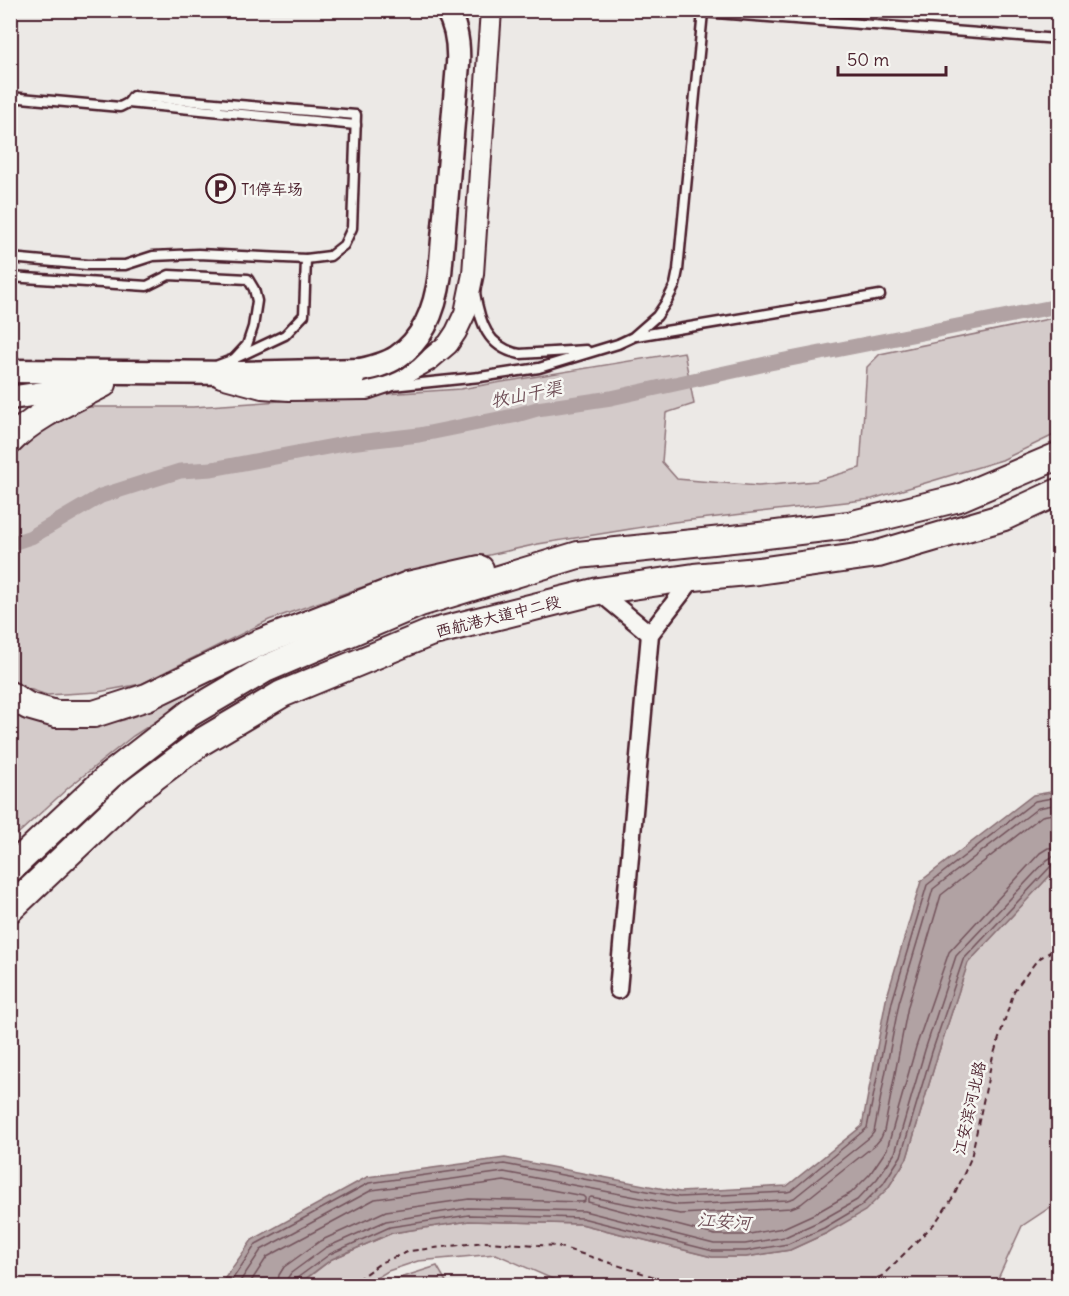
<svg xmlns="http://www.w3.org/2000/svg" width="1069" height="1296" font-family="Delius,'LXGW WenKai TC',sans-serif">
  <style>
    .green { fill: #d4cbca; stroke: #8f757a; stroke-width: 1.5 }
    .water { fill: #b1a2a3; stroke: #886e73; stroke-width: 1.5 }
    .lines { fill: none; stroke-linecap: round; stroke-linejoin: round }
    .shore { stroke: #73535b; stroke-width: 1.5 }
    .canal { stroke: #b1a2a3; stroke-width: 15 }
    .service-casing { stroke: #4a1f2b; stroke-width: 13 }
    .minor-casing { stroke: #4a1f2b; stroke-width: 21 }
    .tertiary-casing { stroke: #4a1f2b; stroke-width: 24 }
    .secondary-casing { stroke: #4a1f2b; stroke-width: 27 }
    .primary-casing { stroke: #4a1f2b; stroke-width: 30 }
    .path { stroke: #4a1f2b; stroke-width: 2; stroke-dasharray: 6 4.5; stroke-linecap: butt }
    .service { stroke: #f6f6f2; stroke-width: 8 }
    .minor { stroke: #f6f6f2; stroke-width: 16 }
    .tertiary { stroke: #f6f6f2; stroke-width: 20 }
    .secondary { stroke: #f6f6f2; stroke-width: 22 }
    .primary { stroke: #f6f6f2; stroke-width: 26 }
    .secondary-bridge-casing { stroke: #4a1f2b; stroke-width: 27; stroke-linecap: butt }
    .secondary-bridge { stroke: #f6f6f2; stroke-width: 22 }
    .labels { text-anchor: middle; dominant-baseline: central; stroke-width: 5; stroke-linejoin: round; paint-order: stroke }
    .poi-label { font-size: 16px; fill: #4a1f2b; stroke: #f6f6f2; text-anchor: start }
    .street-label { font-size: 16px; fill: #4a1f2b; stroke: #f6f6f2 }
    .water-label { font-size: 18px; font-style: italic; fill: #6e4d55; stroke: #f6f6f2 }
  </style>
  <rect width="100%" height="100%" fill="#ece9e6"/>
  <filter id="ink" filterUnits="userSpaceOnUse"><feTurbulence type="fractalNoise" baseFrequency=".0167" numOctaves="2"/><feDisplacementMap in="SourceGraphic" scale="12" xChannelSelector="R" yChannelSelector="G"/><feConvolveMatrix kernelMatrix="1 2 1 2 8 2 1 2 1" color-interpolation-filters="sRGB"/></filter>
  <g filter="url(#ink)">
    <g class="green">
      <polygon points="1058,317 1058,433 1002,460 872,499 674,522 538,544 388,578 269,620 141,684 98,692 47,695 17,685 11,688 11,458 46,427 80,407 193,407 460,389 684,352 694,404 666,413 662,462 677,479 758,486 816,481 860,468 867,367 880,354"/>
      <polygon points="262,653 133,736 68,788 11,840 11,712 27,720 73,729 124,720"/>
      <polygon points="1058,867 1058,1202 1022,1226 995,1285 566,1285 496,1254 418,1261 388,1271 365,1285 297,1286 332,1259 392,1233 469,1221 581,1224 712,1257 746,1257 790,1250 827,1233 888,1188 907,1158 938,1054 968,962"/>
      <polygon points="437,1266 448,1285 379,1285 381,1284"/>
    </g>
    <polygon class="water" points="1058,791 1058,867 968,963 938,1054 907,1158 888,1188 865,1211 827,1233 790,1250 746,1257 712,1257 581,1224 469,1221 392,1233 332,1259 297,1285 220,1285 252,1240 367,1177 505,1158 680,1192 787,1186 862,1126 886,1000 921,881 1033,795"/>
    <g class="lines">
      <g class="shore">
        <polyline points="1058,813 1042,816 941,895 908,1006 884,1131 881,1138 876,1144 801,1204 791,1208 680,1214 591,1197 588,1199 588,1202 715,1235 744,1235 783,1228 816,1213 851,1193 870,1174 887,1149 916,1047 949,952 1040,853 1048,848 1058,847"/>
        <polyline points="228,1286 256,1244 369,1183 504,1164 679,1197 787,1192 791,1191 867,1128 892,1002 927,885 1035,801 1058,797"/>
        <polyline points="237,1286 261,1250 372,1190 504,1172 678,1205 787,1200 794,1198 870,1137 874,1132 899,1003 933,889 1038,808 1058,804"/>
        <polyline points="248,1286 267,1257 375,1199 504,1181 583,1196 585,1198 585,1201 582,1202 469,1199 386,1211 320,1241 284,1267 279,1275 277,1286"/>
        <polyline points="286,1286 287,1279 291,1273 325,1248 386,1221 468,1208 584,1211 714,1244 745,1244 785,1237 820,1221 857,1200 877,1179 895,1153 925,1050 956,956 1047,860 1052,857 1058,856"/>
        <polyline points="294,1286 294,1282 297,1278 330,1254 390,1227 469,1215 582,1218 713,1251 746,1251 788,1244 824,1228 861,1206 883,1184 901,1156 932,1052 963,960 1052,865 1058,863"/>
      </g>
      <polyline class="canal" points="10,544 31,537 101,496 180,471 212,469 349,443 419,435 513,416 537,409 611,398 770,363 1058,306"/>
      <defs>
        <g id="service">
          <polyline points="703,12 1058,39"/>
          <polyline points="10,97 120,107 128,103 133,96 356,115 352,228 344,245 330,256 306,259 198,254 153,256 125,265 87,265 10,258"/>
          <polyline points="128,103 356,125"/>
          <polyline points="10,277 147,286 169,275 248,279 254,289 257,301 253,327 247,345 234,359"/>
          <path d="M 475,293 C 480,322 487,348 520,354 L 586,350"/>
          <polyline points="636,336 880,295"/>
          <polyline points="218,365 234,359 285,335 304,315 306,259"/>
          <polyline points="392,386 480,377 539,368 618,344 633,337 657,316 667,301 675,285 678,270 703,12 693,10"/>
        </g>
        <g id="minor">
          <polyline points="598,591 650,634"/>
          <polyline points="618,990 650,634 694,577"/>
        </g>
        <polyline id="tertiary" points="221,377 262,388 289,390 366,389 387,382 409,371 429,360 448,344 456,332 465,313 473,274 491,10"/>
        <g id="secondary">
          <polyline points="10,371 241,373 361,370"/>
          <polyline points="10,398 92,386"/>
        </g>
        <g id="primary">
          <path d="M 10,441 C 35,415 72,400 103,384"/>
          <polyline points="10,695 28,706 56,714 94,714 147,697 259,643 408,585 480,569"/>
          <polyline points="10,869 109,776 190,713 265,669 420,603 578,555 751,537 849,525 959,498 1058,456"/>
          <polyline points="10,909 129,796 201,742 282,694 430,633 598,591 694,577 758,571 878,554 1004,517 1058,492"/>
        </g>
      </defs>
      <use href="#service" class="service-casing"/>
      <use href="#minor" class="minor-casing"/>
      <use href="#tertiary" class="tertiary-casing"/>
      <use href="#secondary" class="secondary-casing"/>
      <use href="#primary" class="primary-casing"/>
      <g class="path">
        <polyline points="348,1286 382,1262 410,1251 484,1242 557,1246 683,1286"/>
        <polyline points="858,1286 882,1276 935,1223 954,1196 971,1158 992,1060 1014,991 1037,960 1058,947"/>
      </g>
      <use href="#service" class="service"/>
      <use href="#minor" class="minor"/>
      <use href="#tertiary" class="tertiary"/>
      <use href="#secondary" class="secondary"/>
      <use href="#primary" class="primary"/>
      <defs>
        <path id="secondary-bridge" d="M 361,370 C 374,367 387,364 397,357 C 425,339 436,305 440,274 L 458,64 C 459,45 457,27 447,10"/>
      </defs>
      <use href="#secondary-bridge" class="secondary-bridge-casing"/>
      <use href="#secondary-bridge" class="secondary-bridge"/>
    </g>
  </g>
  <defs>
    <symbol id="parking-ring" viewBox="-11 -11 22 22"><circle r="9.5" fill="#f6f6f2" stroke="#4a1f2b" stroke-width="1.5"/><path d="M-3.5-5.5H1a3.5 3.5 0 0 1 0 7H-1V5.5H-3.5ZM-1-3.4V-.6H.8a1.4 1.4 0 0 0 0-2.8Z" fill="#4a1f2b"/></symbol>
  </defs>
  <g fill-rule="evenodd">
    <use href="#parking-ring" x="204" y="172" width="33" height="33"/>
  </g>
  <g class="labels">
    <g class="poi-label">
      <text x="241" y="189">T1停车场</text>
    </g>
    <g class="street-label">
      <text transform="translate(498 616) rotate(-14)">西航港大道中二段</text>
      <text transform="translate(969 1108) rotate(-77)">江安滨河北路</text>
    </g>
    <g class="water-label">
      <text transform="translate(526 394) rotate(-11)">牧山干渠</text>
      <text transform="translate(724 1221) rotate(4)">江安河</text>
    </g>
  </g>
  <rect width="1069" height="1296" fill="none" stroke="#f6f6f2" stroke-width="36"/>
  <rect x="18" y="18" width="1033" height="1260" fill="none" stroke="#4a1f2b" stroke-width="2" filter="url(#ink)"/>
  <path d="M838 66v9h108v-9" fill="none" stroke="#4a1f2b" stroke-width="3"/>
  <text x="847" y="66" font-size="18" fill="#4a1f2b" stroke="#f6f6f2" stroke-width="4.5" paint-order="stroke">50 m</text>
</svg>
